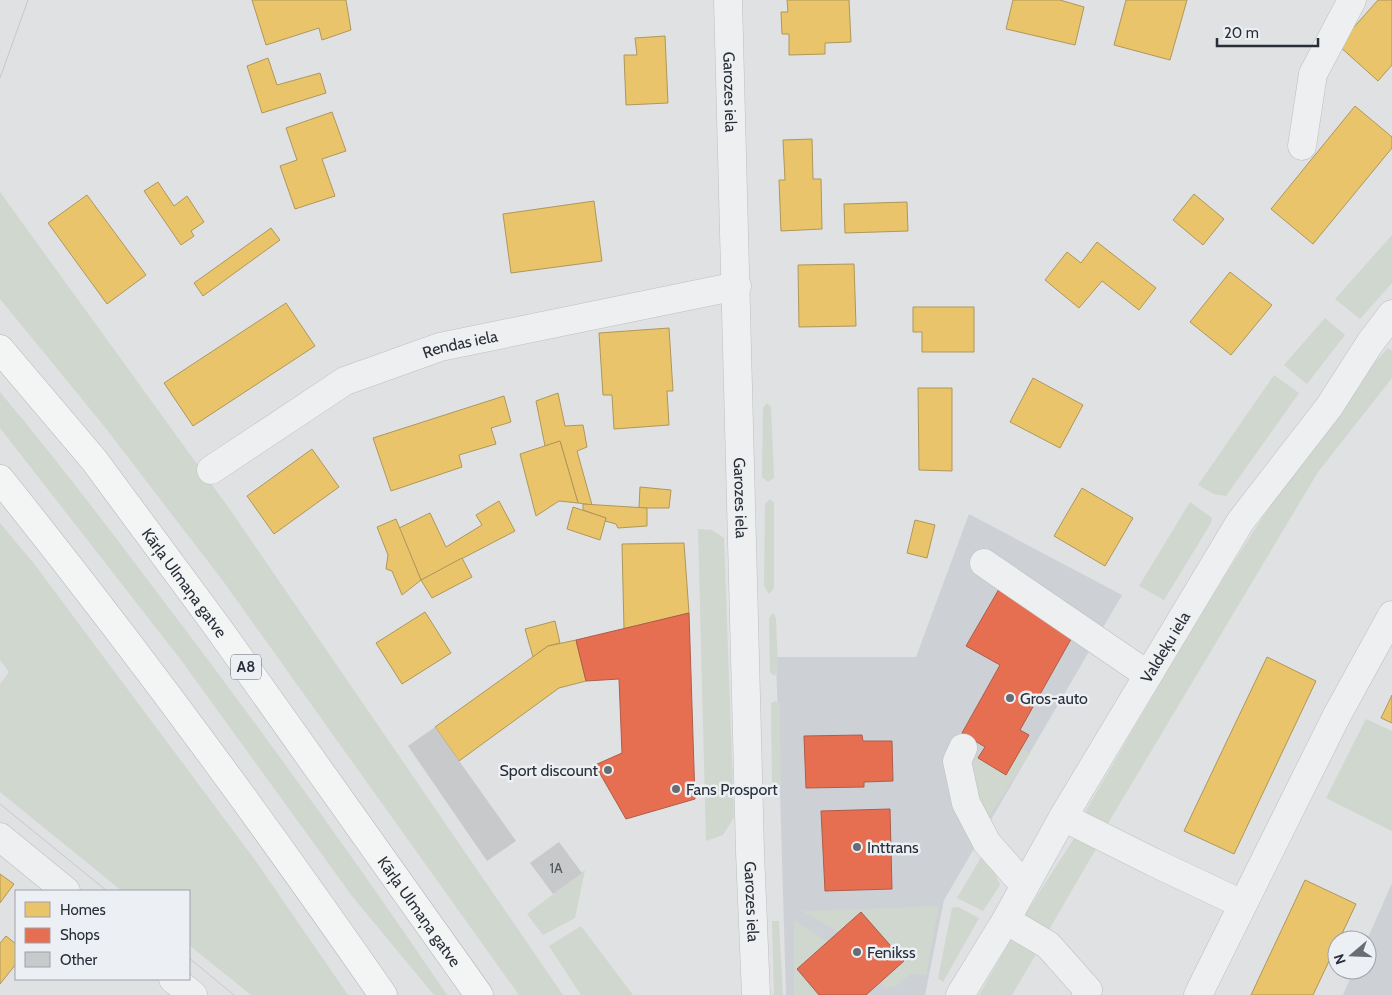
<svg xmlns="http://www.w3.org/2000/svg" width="1392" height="995" font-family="Cabin,sans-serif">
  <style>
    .built { fill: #cdd0d5 }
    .green { fill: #d0d7cf }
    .homes { fill: #e9c46a; stroke: #af975b }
    .shops { fill: #e76f51; stroke: #ae5c4a }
    .building { fill: #c7c9cb }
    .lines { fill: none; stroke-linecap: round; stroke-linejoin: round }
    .minor-casing { stroke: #bdbfc1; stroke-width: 29 }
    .highway-casing { stroke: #b1b4b8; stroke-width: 29 }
    .minor { stroke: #eeeff0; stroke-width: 28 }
    .highway { stroke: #f3f4f4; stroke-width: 28 }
    .tram { stroke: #c7c8ca; stroke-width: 1 }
    .poi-dot { fill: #686d74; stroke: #eceff3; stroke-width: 2 }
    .labels { text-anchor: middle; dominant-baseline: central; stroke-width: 5; stroke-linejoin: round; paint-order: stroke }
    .number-label { font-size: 14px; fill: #50565e }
    .shield { fill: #eceff3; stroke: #636971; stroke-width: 1 }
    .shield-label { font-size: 15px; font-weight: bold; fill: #282f39 }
    .street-label { font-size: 16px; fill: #282f39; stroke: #eceff3 }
    .poi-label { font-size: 16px; fill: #282f39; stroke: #eceff3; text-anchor: start }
  </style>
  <rect width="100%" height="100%" fill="#dfe1e3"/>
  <g class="built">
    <polygon points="969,514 1122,595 944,900 925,995 786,995 776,657 916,657"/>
    <polygon points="1392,883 1392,995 1343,995 1354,970 1367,970 1367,940"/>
  </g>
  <g class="green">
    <polygon points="0,192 231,511 563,995 519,995 223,581 104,426 0,299"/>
    <polygon points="1392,235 1392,283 1360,319 1335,299"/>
    <polygon points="1325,318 1345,335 1307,384 1284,365"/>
    <path d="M 1388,348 L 1392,351 L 1392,378 L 1318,472 L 1107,825 L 1087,816 L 1086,810 C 1157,690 1224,569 1305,456 C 1332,419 1357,381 1388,348 Z"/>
    <polygon points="1274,375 1299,393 1226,496 1214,494 1198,485"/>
    <path d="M 0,392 C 63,467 122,546 181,624 C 273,746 362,869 447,995 L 434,995 L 352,896 L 181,660 L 0,428 Z"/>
    <polygon points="767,403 771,407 774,478 768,482 762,477 763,408"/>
    <polygon points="770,499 774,503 774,588 769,594 764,586 765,504"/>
    <polygon points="1190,502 1212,518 1211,523 1164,600 1139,586"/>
    <polygon points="0,523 35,565 255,860 348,995 251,995 189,945 189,891 122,891 0,792 0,684 9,672 0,660"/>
    <polygon points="698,529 712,530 724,538 734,817 723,835 706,841"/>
    <polygon points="773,613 776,618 778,672 774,676 770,672 769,618"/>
    <polygon points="775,701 780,706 781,785 776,789 772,783 771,703"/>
    <polygon points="1366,719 1392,731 1392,831 1326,798"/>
    <polygon points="1022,748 1030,753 985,823 968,765 975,755 1006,774"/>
    <polygon points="1078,837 1097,847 1046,935 1021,921 1073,840"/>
    <polygon points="983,854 996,875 1000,885 983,911 957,898"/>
    <polygon points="585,870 575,918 543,935 527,914"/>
    <polygon points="939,906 926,975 911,974 896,986 886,988 880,983 904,961 862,912 839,932 802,911"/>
    <polygon points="958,907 979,918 943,982 938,978 952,908"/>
    <polygon points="794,920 828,942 797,969 818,993 816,995 794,995"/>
    <polygon points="772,921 779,921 783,995 774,995"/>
    <polygon points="581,926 633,995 581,995 549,946"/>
    <polygon points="1013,936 1039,949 1012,995 979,995"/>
  </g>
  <g class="homes">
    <polygon points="252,0 346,0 351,30 322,40 319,28 266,45"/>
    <polygon points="787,0 849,0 851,42 825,43 825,54 789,55 789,34 782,34 781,12 788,12"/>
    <polygon points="1013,0 1060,0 1084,7 1075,45 1006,29"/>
    <polygon points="1126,0 1187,0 1170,60 1114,45"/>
    <polygon points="1378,0 1392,0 1392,65 1378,81 1338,45"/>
    <polygon points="665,36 668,103 626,105 624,55 637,55 635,38"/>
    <polygon points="268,58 277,85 320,73 326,93 262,113 247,66"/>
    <polygon points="1355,106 1392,137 1392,148 1313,244 1271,209"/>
    <polygon points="332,112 346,151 322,159 335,196 295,209 280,166 297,160 286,128"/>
    <polygon points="812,139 813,179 821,179 822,229 781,231 779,180 785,180 783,140"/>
    <polygon points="158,182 174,206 187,196 204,222 191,231 194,236 181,245 144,191"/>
    <polygon points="1194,194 1224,219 1203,245 1173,220"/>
    <polygon points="87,195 146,275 107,304 48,223"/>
    <polygon points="594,201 602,261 511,273 503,214"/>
    <polygon points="907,202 908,231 845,233 844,204"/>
    <polygon points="271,228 280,240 203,296 194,283"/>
    <polygon points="1097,242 1156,288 1139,310 1102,281 1079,308 1045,280 1067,252 1081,263"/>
    <polygon points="854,264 856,326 799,327 798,265"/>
    <polygon points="1230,272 1272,305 1231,355 1190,322"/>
    <polygon points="286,303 315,346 193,426 164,383"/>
    <polygon points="913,307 974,307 974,352 922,352 922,332 913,332"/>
    <polygon points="669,328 673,391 667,391 669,425 614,429 612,395 603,395 599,333"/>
    <polygon points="1033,378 1083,405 1060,448 1010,422"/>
    <polygon points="918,388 952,388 952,471 919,470"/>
    <polygon points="558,393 565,426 583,425 587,447 577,451 592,505 578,503 560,441 545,446 536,401"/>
    <polygon points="504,396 511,422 491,428 496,444 459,455 462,467 391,491 373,438"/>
    <polygon points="560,441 578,503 559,501 536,516 520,454"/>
    <polygon points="312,449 339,487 274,534 247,496"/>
    <polygon points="640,487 671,490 669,508 639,508"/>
    <polygon points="1082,488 1133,518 1105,566 1054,536"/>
    <polygon points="499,501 515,531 421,580 399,528 430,513 446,547 482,525 476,515"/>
    <polygon points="583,504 647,508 647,526 618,528 616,524 605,521 606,518 583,510"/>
    <polygon points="573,507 606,518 600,540 567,529"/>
    <polygon points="396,519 421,580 402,595 392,571 386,569 388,555 377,527"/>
    <polygon points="915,520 935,525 927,558 907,553"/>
    <polygon points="684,543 689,613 624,629 622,544"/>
    <polygon points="462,558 472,577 432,598 421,580"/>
    <polygon points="425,612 451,653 402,684 376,643"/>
    <polygon points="555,621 560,643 548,646 533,657 525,629"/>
    <polygon points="576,640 586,681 559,688 459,761 435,727 548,646"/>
    <polygon points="1267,657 1316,681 1234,854 1184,831"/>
    <polygon points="1392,695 1392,723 1381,718"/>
    <polygon points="0,874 14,884 0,903"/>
    <polygon points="1305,880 1356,904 1313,995 1251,995"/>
    <polygon points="6,936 16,944 16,964 0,984 0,943"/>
  </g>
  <g class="shops">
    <polygon points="999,589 1075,632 1020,730 1029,735 1006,775 978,758 985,747 962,733 1000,665 966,646"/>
    <polygon points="689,613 695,799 626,819 595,765 622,753 619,679 586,681 576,640"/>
    <polygon points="862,735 863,741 892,741 893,781 864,782 864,787 806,788 804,736"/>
    <polygon points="890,809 892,889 825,891 821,811"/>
    <polygon points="861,912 904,961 866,995 819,995 797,969"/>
  </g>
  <g class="building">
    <polygon points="435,727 516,841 487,861 408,746"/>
    <polygon points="559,842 582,873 553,894 530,863"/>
  </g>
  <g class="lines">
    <defs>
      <g id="minor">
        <path id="s1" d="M 728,0 L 750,852 L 756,995"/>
        <polyline points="1302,146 1313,74 1352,0"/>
        <path id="s2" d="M 211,470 L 345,381 L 440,347 L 737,286"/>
        <polyline points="984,563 1148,675"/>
        <polyline points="963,748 957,761 966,803 987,843 1025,886"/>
        <polyline points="1063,817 1153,862 1242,904"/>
        <polyline points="0,837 66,891"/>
        <polyline points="1006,920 1048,945 1088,990 1086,995"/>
        <polyline points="173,979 193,995"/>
        <path id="s3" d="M 960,995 L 1006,920 L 1063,817 L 1240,522 L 1329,407 L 1370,343 L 1392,314"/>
        <polyline points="1198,995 1336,717 1392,615"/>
      </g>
      <g id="highway">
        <path id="s4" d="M 0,349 L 94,460 L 216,625 L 479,995"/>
        <path d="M 0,479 C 134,646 261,819 383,995"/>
      </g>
    </defs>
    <use href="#minor" class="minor-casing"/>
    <use href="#highway" class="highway-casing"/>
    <use href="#minor" class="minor"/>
    <use href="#highway" class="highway"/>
    <g class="tram">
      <polyline points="0,78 28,0"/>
      <polyline points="0,804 107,891"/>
      <polyline points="189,958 234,995"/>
    </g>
  </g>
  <g class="poi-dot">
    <circle cx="1010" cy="698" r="5"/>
    <circle cx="608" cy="770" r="5"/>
    <circle cx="676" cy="789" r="5"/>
    <circle cx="857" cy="847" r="5"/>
    <circle cx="857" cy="952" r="5"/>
  </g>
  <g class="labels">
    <g class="number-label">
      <text x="556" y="868">1A</text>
    </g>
    <rect class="shield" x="231" y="654.5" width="30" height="25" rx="4"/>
    <g class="shield-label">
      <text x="246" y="667">A8</text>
    </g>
    <g class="street-label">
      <text stroke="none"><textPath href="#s1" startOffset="92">Garozes iela</textPath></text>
      <text stroke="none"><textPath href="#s2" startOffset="282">Rendas iela</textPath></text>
      <text stroke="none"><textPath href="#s1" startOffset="498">Garozes iela</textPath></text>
      <text stroke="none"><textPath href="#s4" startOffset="298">Kārļa Ulmaņa gatve</textPath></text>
      <text stroke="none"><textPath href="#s3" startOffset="404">Valdeķu iela</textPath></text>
      <text stroke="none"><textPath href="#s1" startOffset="902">Garozes iela</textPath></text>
      <text stroke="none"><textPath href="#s4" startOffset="702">Kārļa Ulmaņa gatve</textPath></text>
    </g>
    <g class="poi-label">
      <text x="1020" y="698">Gros-auto</text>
      <text x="598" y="770" text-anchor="end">Sport discount</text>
      <text x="686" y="789">Fans Prosport</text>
      <text x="867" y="847">Inttrans</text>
      <text x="867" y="952">Fenikss</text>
    </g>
  </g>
  <rect x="15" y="890" width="175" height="90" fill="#eceff3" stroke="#9ea2a9"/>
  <rect x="25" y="902" width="25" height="15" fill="#e9c46a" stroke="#9ea2a9"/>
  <text x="60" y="915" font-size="15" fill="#282f39">Homes</text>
  <rect x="25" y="928" width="25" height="15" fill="#e76f51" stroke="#9ea2a9"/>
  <text x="60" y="940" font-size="15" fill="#282f39">Shops</text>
  <rect x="25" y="952" width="25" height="15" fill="#c7c9cb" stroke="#9ea2a9"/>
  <text x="60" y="965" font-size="15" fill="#282f39">Other</text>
  <g transform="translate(1352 955) rotate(251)"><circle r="24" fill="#eceff3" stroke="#9ea2a9"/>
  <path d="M0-4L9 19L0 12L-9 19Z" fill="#686d74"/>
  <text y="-8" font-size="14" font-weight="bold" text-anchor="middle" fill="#282f39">N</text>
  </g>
  <path d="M1217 38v8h101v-8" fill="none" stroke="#282f39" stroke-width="2.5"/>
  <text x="1224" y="38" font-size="15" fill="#282f39" stroke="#eceff3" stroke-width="4" paint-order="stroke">20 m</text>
</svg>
